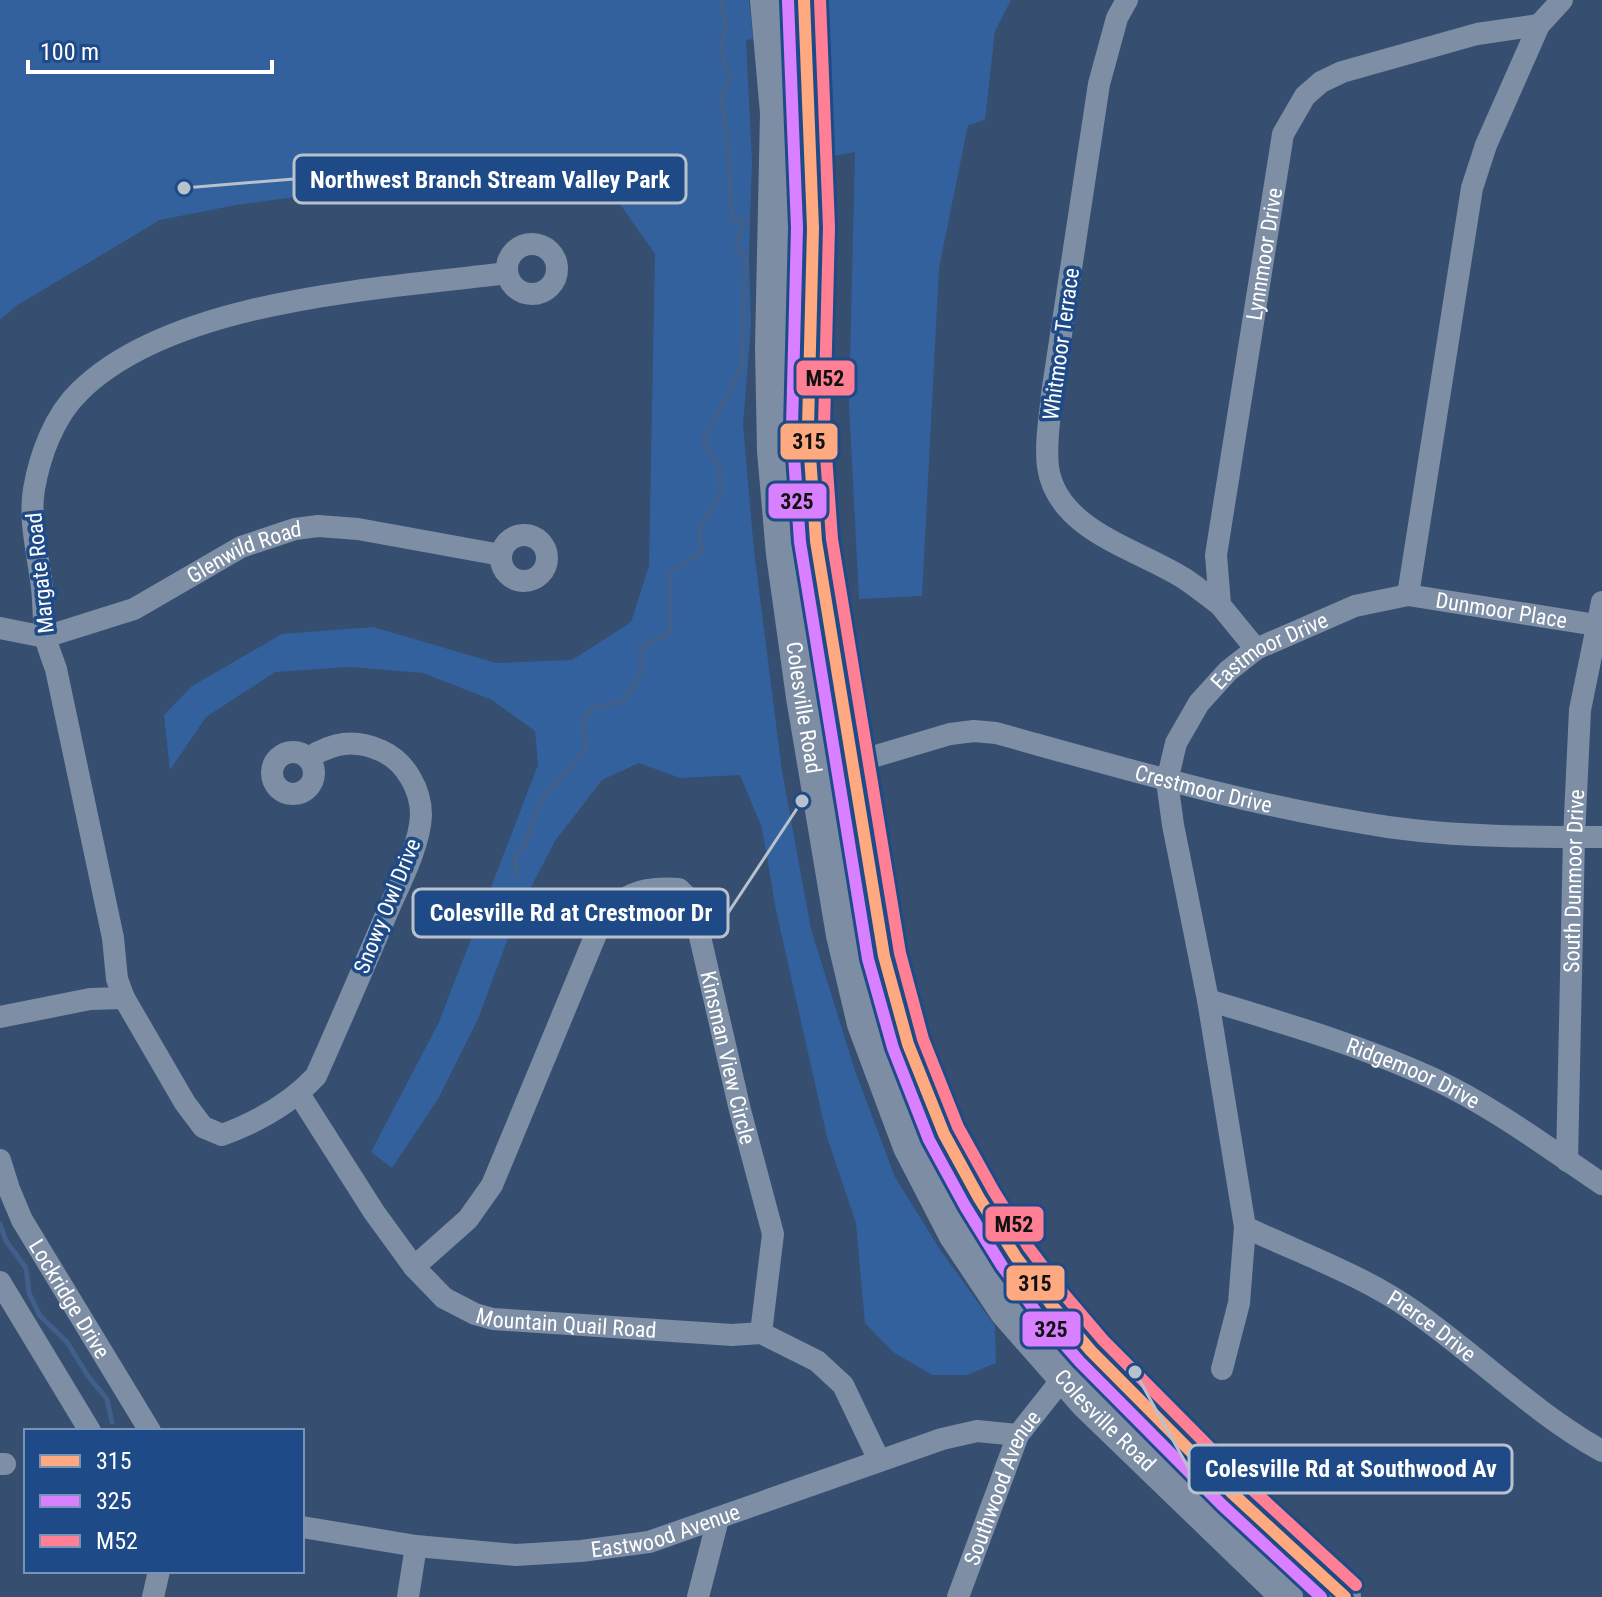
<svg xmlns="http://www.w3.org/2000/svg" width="1602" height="1597" font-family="'Roboto Condensed',sans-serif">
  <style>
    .green { fill: #32619e }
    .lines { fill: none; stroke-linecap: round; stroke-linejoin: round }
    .stream { stroke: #405f8a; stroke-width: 5 }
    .minor { stroke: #7d8ea5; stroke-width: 22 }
    .highway { stroke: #7d8ea4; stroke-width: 32 }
    .bus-1-casing { stroke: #1e4b87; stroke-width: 18 }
    .bus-2-casing { stroke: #1e4b87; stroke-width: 18 }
    .bus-3-casing { stroke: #1e4b87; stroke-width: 18 }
    .bus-1 { stroke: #ffa980; stroke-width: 12 }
    .bus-2 { stroke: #d880ff; stroke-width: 12 }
    .bus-3 { stroke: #ff8094; stroke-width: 12 }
    .labels { text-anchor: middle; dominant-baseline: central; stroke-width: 7; stroke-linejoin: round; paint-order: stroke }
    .street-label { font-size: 22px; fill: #fff; stroke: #1e4b87 }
    .leader { fill: none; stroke: #b9c1cd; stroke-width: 3 }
    .callout-dot { fill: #b9c1cd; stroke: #1e4b87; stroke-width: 3 }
    .callout { fill: #1e4b87; stroke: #b9c1cd; stroke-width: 3 }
    .callout-label { font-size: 24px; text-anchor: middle; font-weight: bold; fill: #fff }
    .line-badge { stroke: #1e4b87; stroke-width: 3 }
    .pale-badge-label { font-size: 22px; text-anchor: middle; font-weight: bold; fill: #111 }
  </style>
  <rect width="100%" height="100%" fill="#364e6f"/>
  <g class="green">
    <polygon points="0,0 749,0 753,39 746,40 752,161 749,257 751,325 743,424 754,551 782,771 811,929 855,1071 895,1177 939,1248 995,1326 996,1363 967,1375 932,1375 893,1352 865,1323 856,1223 827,1137 776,910 762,828 740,775 680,778 639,763 602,780 555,841 517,914 478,1019 438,1099 392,1168 371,1152 439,1022 538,765 535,731 492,700 423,673 348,667 275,672 206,717 170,770 164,715 192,686 282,634 373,627 496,663 572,660 631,622 649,566 655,254 591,163 553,163 236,205 160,220 16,306 0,320"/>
    <polygon points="812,0 1011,0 995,31 985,120 968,125 939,268 922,596 859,599 849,404 855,152 828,157 828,113 821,9"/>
  </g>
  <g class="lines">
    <g class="stream">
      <polyline points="517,875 515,856 525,845 540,802 586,749 583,727 587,712 596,707 624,701 641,673 641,647 670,632 670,573 702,551 699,528 721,495 719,465 703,443 742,367 745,256 736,246 745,221 732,219 727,134 721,97 730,77 720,49 726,28 721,0"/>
      <polyline points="0,1224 6,1241 26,1268 29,1293 40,1316 67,1342 88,1376 107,1399 112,1422"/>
    </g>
    <g class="minor">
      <path d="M 1127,0 L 1117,18 L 1099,84 L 1052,394 C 1050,418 1045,442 1048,467 C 1057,531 1139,549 1185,579 C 1197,587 1208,596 1220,605"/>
      <circle cx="532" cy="269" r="25"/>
      <circle cx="524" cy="558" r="23"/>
      <polyline points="1408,595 1472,188 1486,145 1539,25 1562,0"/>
      <path id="s1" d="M 0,628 L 45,637 L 134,609 L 241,547 L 295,529 L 318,526 L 358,529 L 501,555"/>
      <path id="s2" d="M 1256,649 L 1220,605 L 1216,555 L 1283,134 L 1305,96 L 1321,82 L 1342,72 L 1477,34 L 1539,25"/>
      <circle cx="293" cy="773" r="21"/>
      <path d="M 308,758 C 333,743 353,738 382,751 C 406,762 421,790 421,815 C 420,844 401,881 389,908 C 365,964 341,1020 316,1076 C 291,1103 257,1122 222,1135 L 203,1127 L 185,1103 L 124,998 L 117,979 L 113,938 L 56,669 C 52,658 47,646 45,634 C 43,616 44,598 41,580 C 37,550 29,519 34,489 C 40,455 54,416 80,391 C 174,299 381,289 507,273"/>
      <path id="s3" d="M 815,774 L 950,734 L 974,731 L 996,733 C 1126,769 1255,807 1388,827 C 1458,837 1532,837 1602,837"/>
      <path id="s4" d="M 1208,1000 C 1283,1023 1360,1045 1432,1078 C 1492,1106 1547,1147 1602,1184"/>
      <polyline points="0,1017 90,999 124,998"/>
      <path id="s5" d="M 299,1094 L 374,1212 L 414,1267 L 444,1298 L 475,1314 L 493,1319 L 732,1335 L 761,1333 L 817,1361 L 843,1385 L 879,1460"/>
      <path id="s6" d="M 0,1160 L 9,1189 L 22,1220 L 150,1431"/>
      <path id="s7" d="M 1567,1161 L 1574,837 L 1580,710 L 1602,602"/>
      <path id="s8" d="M 1245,1227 C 1302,1254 1363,1275 1415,1312 C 1479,1357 1534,1413 1602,1451"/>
      <path id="s9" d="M 414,1267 L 468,1219 L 492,1185 L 599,927 C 620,894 640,886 679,889 L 692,902 L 740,1110 L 773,1234 L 761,1333"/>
      <polyline points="0,1282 90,1431"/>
      <path id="s10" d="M 1222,1369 L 1239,1303 L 1245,1227 L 1208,1000 L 1173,825 L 1167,781 L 1176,743 L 1199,703 L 1228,671 L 1256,649 L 1355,606 L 1408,595 L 1596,625"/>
      <polyline points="0,1464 5,1464"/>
      <path id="s11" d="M 302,1527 L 416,1546 L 516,1555 L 581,1551 L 649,1542 L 942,1439 L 977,1431 L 1018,1435"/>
      <polyline points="153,1597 159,1571"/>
      <polyline points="408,1597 416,1546"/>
      <polyline points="698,1597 718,1519"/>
      <path id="s12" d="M 958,1597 L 1018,1435 L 1063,1378 L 1091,1351"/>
    </g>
    <g class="highway">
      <path id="s13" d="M 766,0 L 776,113 L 771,347 L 773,451 L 782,554 L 802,697 L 842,935 L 863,1024 L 909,1147 L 954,1234 L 1006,1312 L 1086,1403 L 1287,1597"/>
      <polyline points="804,0 813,228 808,427 816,541 884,956 908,1044 944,1134 979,1198 1016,1257 1050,1303 1091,1351 1232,1493 1345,1597"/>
    </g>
    <defs>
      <polyline id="bus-1" points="804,0 813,228 808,427 816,541 884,956 908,1044 944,1134 979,1198 1016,1257 1050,1303 1091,1351 1232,1493 1345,1597"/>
      <polyline id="bus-2" points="788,1 797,228 792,427 800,542 868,959 893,1048 929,1140 965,1206 1002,1266 1037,1313 1080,1362 1221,1504 1321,1597"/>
      <polyline id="bus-3" points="820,0 829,227 824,427 832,539 900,953 923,1039 958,1127 993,1190 1029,1248 1063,1293 1103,1340 1243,1481 1356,1585"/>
    </defs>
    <use href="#bus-1" class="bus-1-casing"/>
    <use href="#bus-2" class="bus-2-casing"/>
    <use href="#bus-3" class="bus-3-casing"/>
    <use href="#bus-1" class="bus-1"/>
    <use href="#bus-2" class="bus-2"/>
    <use href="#bus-3" class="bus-3"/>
  </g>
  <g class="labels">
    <g class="street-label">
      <text stroke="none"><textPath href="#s2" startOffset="412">Lynnmoor Drive</textPath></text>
      <text transform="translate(1061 344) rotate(-82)">Whitmoor Terrace</text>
      <text stroke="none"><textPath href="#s1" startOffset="264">Glenwild Road</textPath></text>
      <text transform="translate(40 573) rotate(-96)">Margate Road</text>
      <text stroke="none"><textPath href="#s10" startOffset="1018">Dunmoor Place</textPath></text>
      <text stroke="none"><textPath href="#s10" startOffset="772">Eastmoor Drive</textPath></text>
      <text stroke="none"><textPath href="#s13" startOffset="710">Colesville Road</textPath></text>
      <text stroke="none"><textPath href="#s3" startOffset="402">Crestmoor Drive</textPath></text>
      <text stroke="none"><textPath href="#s7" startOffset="280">South Dunmoor Drive</textPath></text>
      <text transform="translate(387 906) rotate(-68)">Snowy Owl Drive</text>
      <text stroke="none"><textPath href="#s9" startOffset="666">Kinsman View Circle</textPath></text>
      <text stroke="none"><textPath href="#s4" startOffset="218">Ridgemoor Drive</textPath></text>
      <text stroke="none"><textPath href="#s6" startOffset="156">Lockridge Drive</textPath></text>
      <text stroke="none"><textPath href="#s5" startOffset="378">Mountain Quail Road</textPath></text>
      <text stroke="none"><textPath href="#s8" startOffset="212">Pierce Drive</textPath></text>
      <text stroke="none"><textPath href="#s13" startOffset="1502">Colesville Road</textPath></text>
      <text stroke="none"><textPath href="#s12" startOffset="118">Southwood Avenue</textPath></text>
      <text stroke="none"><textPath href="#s11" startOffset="368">Eastwood Avenue</textPath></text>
    </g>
  </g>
  <path class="leader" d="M184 188L294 179M802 801L728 913M1135 1372L1189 1469"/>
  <g class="callout-dot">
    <circle cx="184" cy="188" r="8"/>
    <circle cx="802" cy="801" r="8"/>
    <circle cx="1135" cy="1372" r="8"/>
  </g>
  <g class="callout">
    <rect x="294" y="155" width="392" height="48" rx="8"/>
    <rect x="413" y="889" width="315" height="48" rx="8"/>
    <rect x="1189" y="1445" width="323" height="48" rx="8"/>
  </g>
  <g class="callout-label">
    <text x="490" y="188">Northwest Branch Stream Valley Park</text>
    <text x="571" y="921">Colesville Rd at Crestmoor Dr</text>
    <text x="1351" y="1477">Colesville Rd at Southwood Av</text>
  </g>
  <g class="line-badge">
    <rect x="795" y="359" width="61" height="38" rx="8" fill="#ff8094"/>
    <rect x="779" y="422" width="60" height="39" rx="8" fill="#ffa980"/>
    <rect x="767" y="482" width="61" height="38" rx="8" fill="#d880ff"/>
    <rect x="984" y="1205" width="61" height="38" rx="8" fill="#ff8094"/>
    <rect x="1005" y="1264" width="61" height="38" rx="8" fill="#ffa980"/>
    <rect x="1021" y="1310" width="61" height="38" rx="8" fill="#d880ff"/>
  </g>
  <g class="pale-badge-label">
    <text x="825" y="386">M52</text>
    <text x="809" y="449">315</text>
    <text x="797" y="509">325</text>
    <text x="1014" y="1232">M52</text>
    <text x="1035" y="1291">315</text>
    <text x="1051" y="1337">325</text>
  </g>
  <rect x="24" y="1429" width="280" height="144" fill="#1e4b87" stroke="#7893b7" stroke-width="2"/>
  <rect x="40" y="1455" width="40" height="12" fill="#ffa980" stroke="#7893b7" stroke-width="2"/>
  <text x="96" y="1469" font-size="24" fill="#ffffff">315</text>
  <rect x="40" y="1495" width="40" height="12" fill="#d880ff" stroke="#7893b7" stroke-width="2"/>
  <text x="96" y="1509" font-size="24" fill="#ffffff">325</text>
  <rect x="40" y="1535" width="40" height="12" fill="#ff8094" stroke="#7893b7" stroke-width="2"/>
  <text x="96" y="1549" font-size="24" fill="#ffffff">M52</text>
  <path d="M28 60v12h244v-12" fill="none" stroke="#ffffff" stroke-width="4"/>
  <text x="40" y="60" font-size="24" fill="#ffffff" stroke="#1e4b87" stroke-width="6" paint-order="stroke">100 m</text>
</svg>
